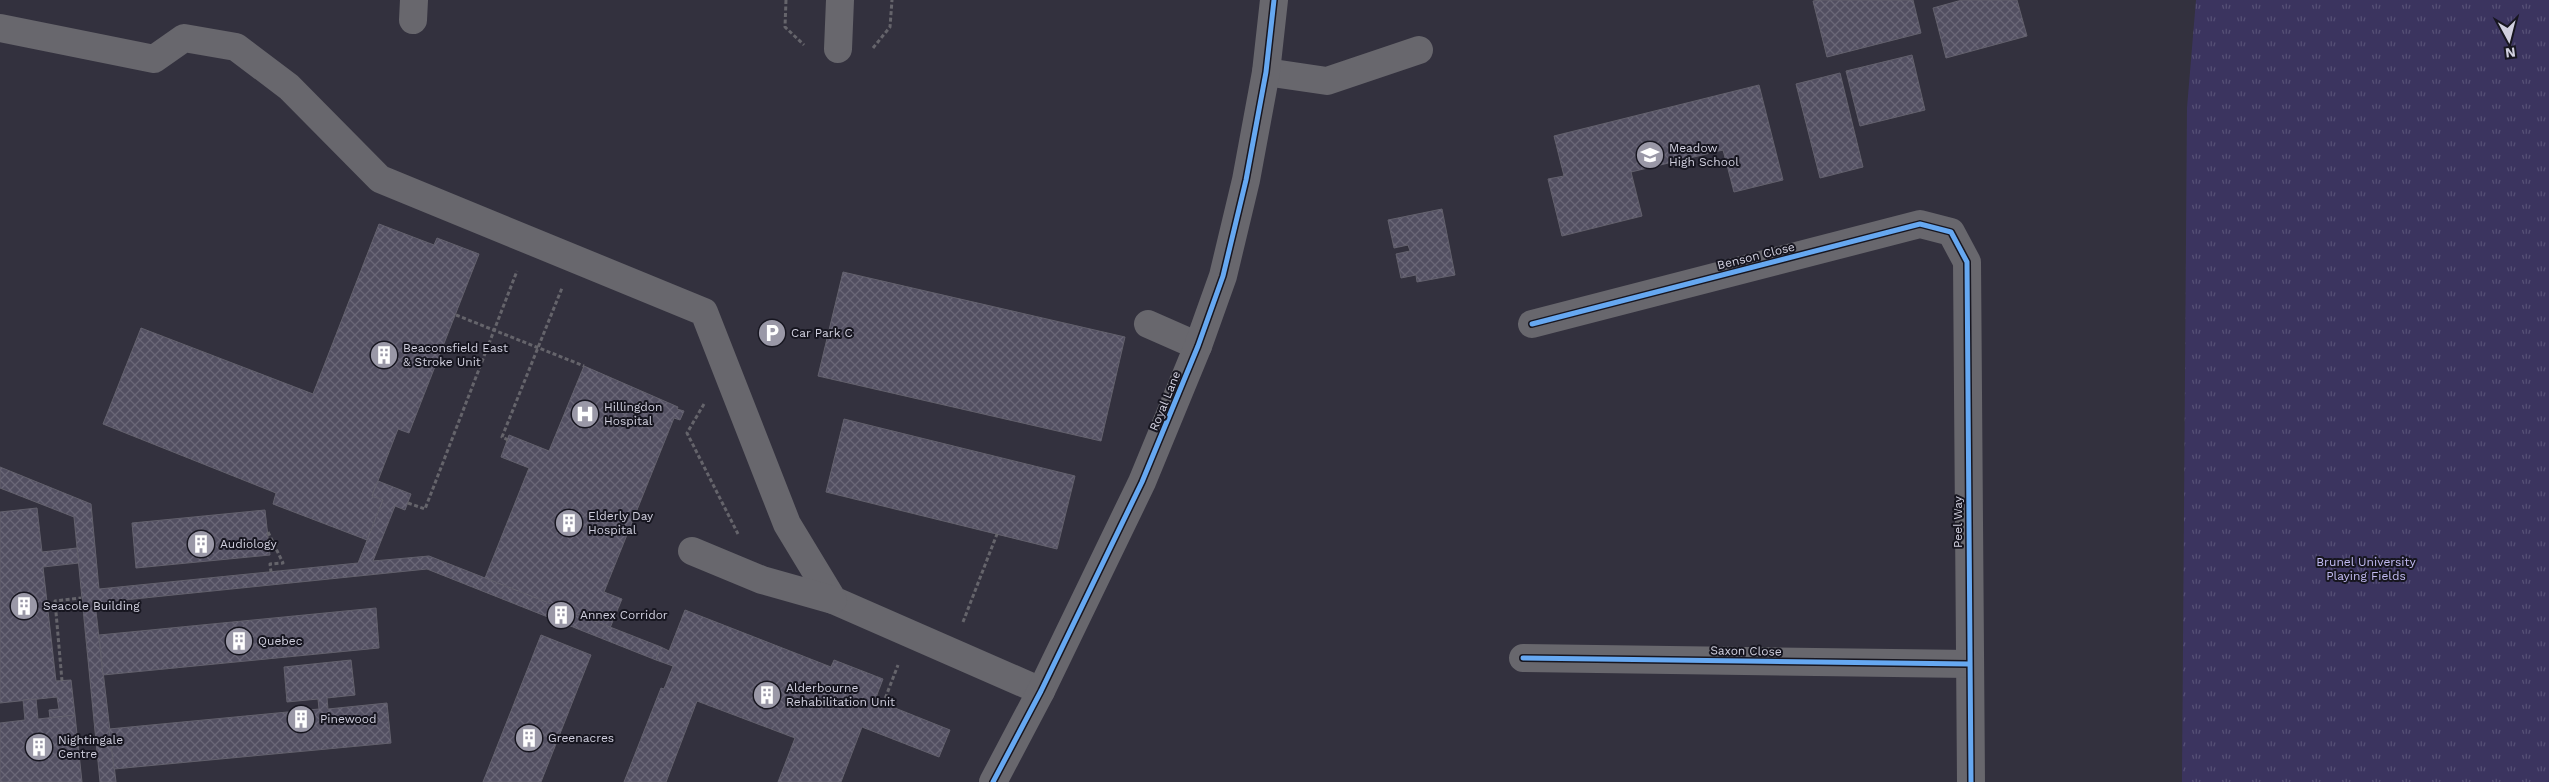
<svg xmlns="http://www.w3.org/2000/svg" width="2549" height="782" font-family="'Work Sans',sans-serif">
  <style>
    .park { fill: url(#park-tufts) }
    .building { fill: url(#building-cross-hatch); stroke: #63616d }
    .lines { fill: none; stroke-linecap: round; stroke-linejoin: round }
    .path { stroke: #65646b; stroke-width: 3; stroke-dasharray: 4 2.5; stroke-linecap: butt }
    .minor { stroke: #68676d; stroke-width: 28 }
    .cycleway-casing { stroke: #171620; stroke-width: 8 }
    .cycleway { stroke: #66a8f1; stroke-width: 5 }
    .labels { text-anchor: middle; dominant-baseline: central; stroke-width: 4; stroke-linejoin: round; paint-order: stroke }
    .poi-label { font-size: 12px; fill: #d1d0df; stroke: #171620; text-anchor: start }
    .street-label { font-size: 12px; fill: #d1d0df; stroke: #171620 }
    .park-label { font-size: 12px; fill: #c2bbf2; stroke: #171620 }
  </style>
  <defs>
    <pattern id="park-tufts" width="24" height="20" patternUnits="userSpaceOnUse" patternTransform="scale(1.25)"><rect width="24" height="20" fill="#3b345f"/><path d="M3 7l-1-3M5 7V3M7 7l1-3M15 17l-1-3M17 17v-4M19 17l1-3" fill="none" stroke="#565076"/></pattern>
    <pattern id="building-cross-hatch" width="8" height="8" patternUnits="userSpaceOnUse" patternTransform="scale(1.25)"><rect width="8" height="8" fill="#524f61"/><path d="M0 0l8 8M0 8l8-8" fill="none" stroke="#6a6777"/></pattern>
  </defs>
  <rect width="100%" height="100%" fill="#33313e"/>
  <polygon class="park" points="2196,0 2549,0 2549,782 2182,782 2187,108"/>
  <g class="building">
    <polygon points="1819,0 1913,0 1921,33 1827,57 1813,1"/>
    <polygon points="1962,0 2017,0 2027,36 1946,58 1933,8"/>
    <polygon points="1912,55 1925,110 1860,126 1846,71"/>
    <polygon points="1840,73 1863,167 1820,178 1796,84"/>
    <polygon points="1759,85 1783,180 1734,192 1723,150 1631,172 1642,216 1562,236 1548,179 1564,176 1554,136"/>
    <polygon points="1442,209 1455,275 1417,282 1416,275 1401,278 1396,254 1410,251 1408,245 1394,248 1388,220"/>
    <polygon points="379,224 434,245 437,238 479,254 409,433 398,429 372,496 383,500 367,540 273,504 276,493 103,424 141,328 313,394"/>
    <polygon points="843,272 1125,337 1101,441 818,376"/>
    <polygon points="584,366 678,407 677,409 684,411 680,420 674,418 604,592 622,599 610,628 485,578 529,468 501,457 509,435 549,451"/>
    <polygon points="844,419 1075,476 1057,549 826,492"/>
    <polygon points="0,467 91,504 99,589 358,563 383,500 372,496 378,481 411,494 405,510 395,506 373,561 429,556 661,647 656,660 427,569 95,603 116,782 100,782 74,517 0,488"/>
    <polygon points="37,508 42,552 77,548 79,563 43,567 56,681 71,680 75,715 50,718 49,710 59,709 57,697 0,703 0,512"/>
    <polygon points="265,510 270,555 136,568 132,523"/>
    <polygon points="376,608 379,648 103,675 99,635"/>
    <polygon points="685,610 831,667 834,660 883,679 875,700 950,730 939,757 862,727 841,782 778,782 795,738 697,701 666,782 624,782 661,688 664,689 673,666 656,660 661,647 669,651"/>
    <polygon points="541,635 591,655 541,782 483,782"/>
    <polygon points="351,660 355,695 327,698 328,709 387,703 391,743 114,769 109,729 319,709 318,699 287,702 284,667"/>
    <polygon points="36,699 38,719 75,715 82,782 0,782 0,723 25,720 23,700"/>
  </g>
  <g class="lines">
    <g class="path">
      <polyline points="786,0 785,27 804,45"/>
      <polyline points="873,48 890,27 892,0"/>
      <polyline points="456,315 584,366"/>
      <polyline points="704,404 687,433 738,534"/>
      <polyline points="508,440 502,437 562,288"/>
      <polyline points="408,503 425,509 517,271"/>
      <polyline points="268,532 283,563 270,564 271,572"/>
      <polyline points="963,622 997,534"/>
      <polyline points="62,681 55,601 81,598"/>
      <polyline points="883,704 898,665"/>
    </g>
    <g class="minor">
      <polyline points="413,20 414,0"/>
      <polyline points="0,28 154,59 184,38 236,47 289,87 380,179 704,312 787,524 833,600 1041,691"/>
      <polyline points="838,49 840,0"/>
      <polyline points="1266,72 1327,81 1419,50"/>
      <polyline points="1148,324 1198,346"/>
      <polyline points="1532,324 1920,224 1951,232 1967,262 1971,782"/>
      <polyline points="692,551 762,580 833,600"/>
      <polyline points="1523,658 1969,664"/>
      <polyline points="993,782 1041,691 1142,482 1198,346 1223,276 1246,180 1266,72 1274,0"/>
    </g>
    <defs>
      <g id="cycleway">
        <polyline points="1532,324 1920,224 1951,232 1967,262 1971,782"/>
        <polyline points="1523,658 1969,664"/>
        <polyline points="993,782 1041,691 1142,482 1198,346 1223,276 1246,180 1266,72 1274,0"/>
      </g>
    </defs>
    <use href="#cycleway" class="cycleway-casing"/>
    <use href="#cycleway" class="cycleway"/>
  </g>
  <defs>
    <symbol id="school-disc" viewBox="-11 -11 22 22"><circle r="9.5" fill="#9a98a7" stroke="#171620"/><path d="M0-5L7-2L0 1L-7-2ZM-4 1L0 2.5L4 1V4Q0 6-4 4Z" fill="#fff"/></symbol>
    <symbol id="parking-disc" viewBox="-11 -11 22 22"><circle r="9.5" fill="#9a98a7" stroke="#171620"/><path d="M-3.5-5.5H1a3.5 3.5 0 0 1 0 7H-1V5.5H-3.5ZM-1-3.4V-.6H.8a1.4 1.4 0 0 0 0-2.8Z" fill="#fff"/></symbol>
    <symbol id="building-disc" viewBox="-11 -11 22 22"><circle r="9.5" fill="#9a98a7" stroke="#171620"/><path d="M-4-6H4V6H1V3H-1V6H-4ZM-2.5-4.3h1.7v1.8h-1.7ZM.8-4.3h1.7v1.8H.8ZM-2.5-1h1.7V.8h-1.7ZM.8-1h1.7V.8H.8Z" fill="#fff"/></symbol>
    <symbol id="hospital-disc" viewBox="-11 -11 22 22"><circle r="9.5" fill="#9a98a7" stroke="#171620"/><path d="M-5-5h3v3.5h4V-5h3V5h-3V1.5h-4V5h-3Z" fill="#fff"/></symbol>
  </defs>
  <g fill-rule="evenodd">
    <use href="#school-disc" x="1634" y="139" width="32" height="32"/>
    <use href="#parking-disc" x="756" y="317" width="32" height="32"/>
    <use href="#building-disc" x="368" y="339" width="32" height="32"/>
    <use href="#hospital-disc" x="569" y="398" width="32" height="32"/>
    <use href="#building-disc" x="553" y="507" width="32" height="32"/>
    <use href="#building-disc" x="185" y="528" width="32" height="32"/>
    <use href="#building-disc" x="8" y="590" width="32" height="32"/>
    <use href="#building-disc" x="545" y="599" width="32" height="32"/>
    <use href="#building-disc" x="223" y="625" width="32" height="32"/>
    <use href="#building-disc" x="751" y="679" width="32" height="32"/>
    <use href="#building-disc" x="285" y="703" width="32" height="32"/>
    <use href="#building-disc" x="513" y="722" width="32" height="32"/>
    <use href="#building-disc" x="23" y="731" width="32" height="32"/>
  </g>
  <g class="labels">
    <g class="poi-label">
      <text x="1669" y="148">Meadow<tspan x="1669" dy="14">High School</tspan></text>
      <text x="791" y="333">Car Park C</text>
      <text x="403" y="348">Beaconsfield East<tspan x="403" dy="14">&amp; Stroke Unit</tspan></text>
      <text x="604" y="407">Hillingdon<tspan x="604" dy="14">Hospital</tspan></text>
      <text x="588" y="516">Elderly Day<tspan x="588" dy="14">Hospital</tspan></text>
      <text x="220" y="544">Audiology</text>
      <text x="43" y="606">Seacole Building</text>
      <text x="580" y="615">Annex Corridor</text>
      <text x="258" y="641">Quebec</text>
      <text x="786" y="688">Alderbourne<tspan x="786" dy="14">Rehabilitation Unit</tspan></text>
      <text x="320" y="719">Pinewood</text>
      <text x="548" y="738">Greenacres</text>
      <text x="58" y="740">Nightingale<tspan x="58" dy="14">Centre</tspan></text>
    </g>
    <g class="street-label">
      <text transform="translate(1756 256) rotate(-14)">Benson Close</text>
      <text transform="translate(1165 401) rotate(-68)">Royal Lane</text>
      <text transform="translate(1958 522) rotate(-90)">Peel Way</text>
      <text transform="translate(1746 651) rotate(1)">Saxon Close</text>
    </g>
    <g class="park-label">
      <text x="2366" y="562">Brunel University<tspan x="2366" dy="14">Playing Fields</tspan></text>
    </g>
  </g>
  <g transform="translate(2509 40) rotate(173)" stroke="#171620" stroke-width="4" paint-order="stroke">
  <path d="M0-4L9 19L0 12L-9 19Z" fill="#d1d0df"/>
  <text y="-8" font-size="14" font-weight="bold" text-anchor="middle" fill="#d1d0df">N</text>
  </g>
</svg>
